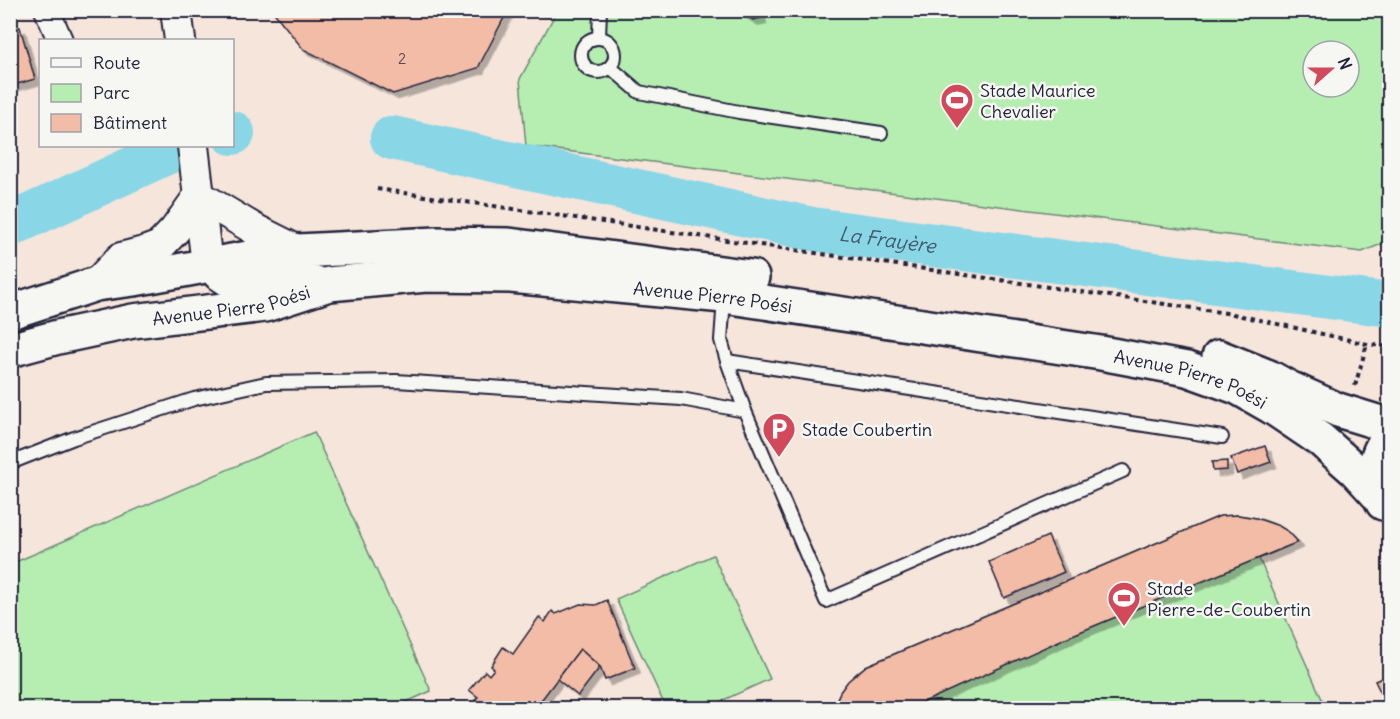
<svg xmlns="http://www.w3.org/2000/svg" width="1400" height="719" font-family="Delius,sans-serif">
  <style>
    .green { fill: #b6eeb2; stroke: #6c8876; stroke-width: 1.5; fill-rule: evenodd }
    .lines { fill: none; stroke-linecap: round; stroke-linejoin: round }
    .river { stroke: #88d6e6; stroke-width: 44 }
    .building { fill: #f2bca6; stroke: #22223b; stroke-width: 1.5; filter: url(#shadow) }
    .service-casing { stroke: #22223b; stroke-width: 16 }
    .minor-casing { stroke: #22223b; stroke-width: 28 }
    .tertiary-casing { stroke: #22223b; stroke-width: 34 }
    .secondary-casing { stroke: #22223b; stroke-width: 38 }
    .path { stroke: #22223b; stroke-width: 4; stroke-dasharray: 4.5 4.5; stroke-linecap: butt }
    .service { stroke: #f6f6f2; stroke-width: 12 }
    .minor { stroke: #f6f6f2; stroke-width: 24 }
    .tertiary { stroke: #f6f6f2; stroke-width: 30 }
    .secondary { stroke: #f6f6f2; stroke-width: 33 }
    .labels { text-anchor: middle; dominant-baseline: central; stroke-width: 5; stroke-linejoin: round; paint-order: stroke }
    .number-label { font-size: 15px; fill: #564856 }
    .poi-label { font-size: 18px; fill: #22223b; stroke: #f6f6f2; text-anchor: start }
    .street-label { font-size: 18px; fill: #22223b; stroke: #f6f6f2 }
    .water-label { font-size: 20px; font-style: italic; fill: #41586e; stroke: #f6f6f2 }
  </style>
  <defs>
    <filter id="shadow"><feDropShadow dx="5.5" dy="5.5" stdDeviation="0" flood-color="#0004"/></filter>
  </defs>
  <rect width="100%" height="100%" fill="#f5e5db"/>
  <filter id="ink" filterUnits="userSpaceOnUse"><feTurbulence type="fractalNoise" baseFrequency=".0167" numOctaves="2"/><feDisplacementMap in="SourceGraphic" scale="12" xChannelSelector="R" yChannelSelector="G"/><feConvolveMatrix kernelMatrix="1 2 1 2 8 2 1 2 1" color-interpolation-filters="sRGB"/></filter>
  <g filter="url(#ink)">
    <g class="green">
      <path d="M 557,11 L 1389,11 L 1389,241 L 1362,252 L 526,146 L 520,79 ZM 1313,51 L 1349,51 L 1349,87 L 1313,87 Z"/>
      <polygon points="314,432 431,691 393,708 11,708 11,564"/>
      <path d="M 1238,515 C 1262,517 1282,524 1298,542 L 1259,559 L 1326,708 L 833,708 C 839,691 850,677 866,666 L 1220,516 Z"/>
      <polygon points="713,555 770,679 706,708 666,708 616,599"/>
    </g>
    <g class="lines">
      <g class="river">
        <polyline points="232,133 233,133"/>
        <path id="s1" d="M 392,138 L 812,229 L 1390,305"/>
        <polyline points="10,225 168,152"/>
      </g>
    </g>
    <g class="building">
      <polygon points="272,10 508,10 478,68 393,94 303,49"/>
      <polygon points="737,10 759,10 761,18 753,20"/>
      <polygon points="20,27 35,79 10,86 10,29"/>
      <polygon points="1265,446 1271,462 1237,474 1231,458"/>
      <polygon points="1227,461 1227,470 1213,471 1212,462"/>
      <polygon points="1238,515 1256,518 1279,526 1289,532 1298,542 1070,636 911,708 833,708 840,692 848,681 866,666 1220,516"/>
      <polygon points="1048,536 1064,572 1004,598 989,562"/>
      <polygon points="607,600 635,668 605,680 600,667 580,649 536,707 538,708 486,708 475,700 478,697 469,690 485,671 489,675 494,669 491,666 503,647 513,654 539,617 545,622 552,611 556,614 580,604 596,605"/>
      <polygon points="580,649 600,667 578,696 557,679"/>
      <polygon points="1389,675 1390,708 1388,708 1375,681"/>
    </g>
    <g class="lines">
      <defs>
        <g id="service">
          <polyline points="599,38 600,10"/>
          <circle cx="598" cy="55" r="17"/>
          <polyline points="610,67 639,92 739,112 881,133"/>
          <polyline points="724,299 721,340 727,361 745,411 826,601 1123,471"/>
          <polyline points="727,361 1222,437"/>
          <polyline points="10,463 74,438 194,399 266,383 396,381 681,399 745,411"/>
        </g>
        <polyline id="minor" points="47,10 60,40"/>
        <g id="tertiary">
          <polyline points="176,10 180,40"/>
          <polyline points="193,146 207,265"/>
          <polyline points="199,196 256,230 298,251"/>
          <polyline points="96,284 121,258 144,252 160,246 175,230 199,196"/>
        </g>
        <g id="secondary">
          <polyline points="219,273 228,279 262,279 315,283"/>
          <polyline points="10,312 96,284 134,279 259,256 298,251 437,244 509,245 752,277"/>
          <path id="s2" d="M 10,350 L 58,337 L 133,321 L 265,305 L 329,284 L 426,275 L 511,276 L 724,296 L 1101,353 L 1187,369 L 1237,387 L 1272,407 L 1321,440 L 1356,471 L 1379,496"/>
          <polyline points="1219,357 1269,377 1287,387 1338,410 1390,426"/>
          <path d="M 1383,503 C 1371,482 1373,454 1390,437"/>
        </g>
      </defs>
      <use href="#service" class="service-casing"/>
      <use href="#minor" class="minor-casing"/>
      <use href="#tertiary" class="tertiary-casing"/>
      <use href="#secondary" class="secondary-casing"/>
      <g class="path">
        <polyline points="377,189 1233,314 1367,344 1390,347"/>
        <polyline points="1355,386 1367,344"/>
      </g>
      <use href="#service" class="service"/>
      <use href="#minor" class="minor"/>
      <use href="#tertiary" class="tertiary"/>
      <use href="#secondary" class="secondary"/>
    </g>
  </g>
  <defs>
    <symbol id="stadium-pin" viewBox="-11 -11 22 30"><path d="M0 17L-7.5 6A9.5 9.5 0 1 1 7.5 6Z" fill="#d1495b" stroke="#f6f6f2"/><path d="M0-5a6.5 5 0 1 0 0 10a6.5 5 0 1 0 0-10ZM-3.5-1.8h7v3.6h-7Z" fill="#fff"/></symbol>
    <symbol id="parking-pin" viewBox="-11 -11 22 30"><path d="M0 17L-7.5 6A9.5 9.5 0 1 1 7.5 6Z" fill="#d1495b" stroke="#f6f6f2"/><path d="M-3.5-5.5H1a3.5 3.5 0 0 1 0 7H-1V5.5H-3.5ZM-1-3.4V-.6H.8a1.4 1.4 0 0 0 0-2.8Z" fill="#fff"/></symbol>
  </defs>
  <g fill-rule="evenodd">
    <use href="#stadium-pin" x="938" y="81" width="38" height="52"/>
    <use href="#parking-pin" x="760" y="410" width="38" height="52"/>
    <use href="#stadium-pin" x="1105" y="579" width="38" height="52"/>
  </g>
  <g class="labels">
    <g class="number-label">
      <text x="402" y="58">2</text>
    </g>
    <g class="poi-label">
      <text x="980" y="90">Stade Maurice<tspan x="980" dy="21">Chevalier</tspan></text>
      <text x="802" y="429">Stade Coubertin</text>
      <text x="1147" y="588">Stade<tspan x="1147" dy="21">Pierre-de-Coubertin</tspan></text>
    </g>
    <g class="street-label">
      <text stroke="none"><textPath href="#s2" startOffset="712">Avenue Pierre Poési</textPath></text>
      <text stroke="none"><textPath href="#s2" startOffset="226">Avenue Pierre Poési</textPath></text>
      <text stroke="none"><textPath href="#s2" startOffset="1198">Avenue Pierre Poési</textPath></text>
    </g>
    <g class="water-label">
      <text stroke="none"><textPath href="#s1" startOffset="506">La Frayère</textPath></text>
    </g>
  </g>
  <rect width="1400" height="719" fill="none" stroke="#f6f6f2" stroke-width="36"/>
  <rect x="18" y="18" width="1364" height="683" fill="none" stroke="#22223b" stroke-width="2" filter="url(#ink)"/>
  <rect x="39" y="39" width="195" height="108" fill="#f6f6f2" stroke="#a1a1a9" stroke-width="1.5"/>
  <rect x="51" y="58" width="30" height="9" fill="#f6f6f2" stroke="#a1a1a9" stroke-width="1.5"/>
  <text x="93" y="69" font-size="18" fill="#22223b">Route</text>
  <rect x="51" y="84" width="30" height="18" fill="#b6eeb2" stroke="#a1a1a9" stroke-width="1.5"/>
  <text x="93" y="99" font-size="18" fill="#22223b">Parc</text>
  <rect x="51" y="114" width="30" height="18" fill="#f2bca6" stroke="#a1a1a9" stroke-width="1.5"/>
  <text x="93" y="129" font-size="18" fill="#22223b">Bâtiment</text>
  <g transform="translate(1331 69) rotate(69)"><circle r="28" fill="#f6f6f2" stroke="#a1a1a9" stroke-width="1.5"/>
  <path d="M0-4.5L10 22L0 15L-10 22Z" fill="#d1495b"/>
  <text y="-9" font-size="16" font-weight="bold" text-anchor="middle" fill="#22223b">N</text>
  </g>
</svg>
